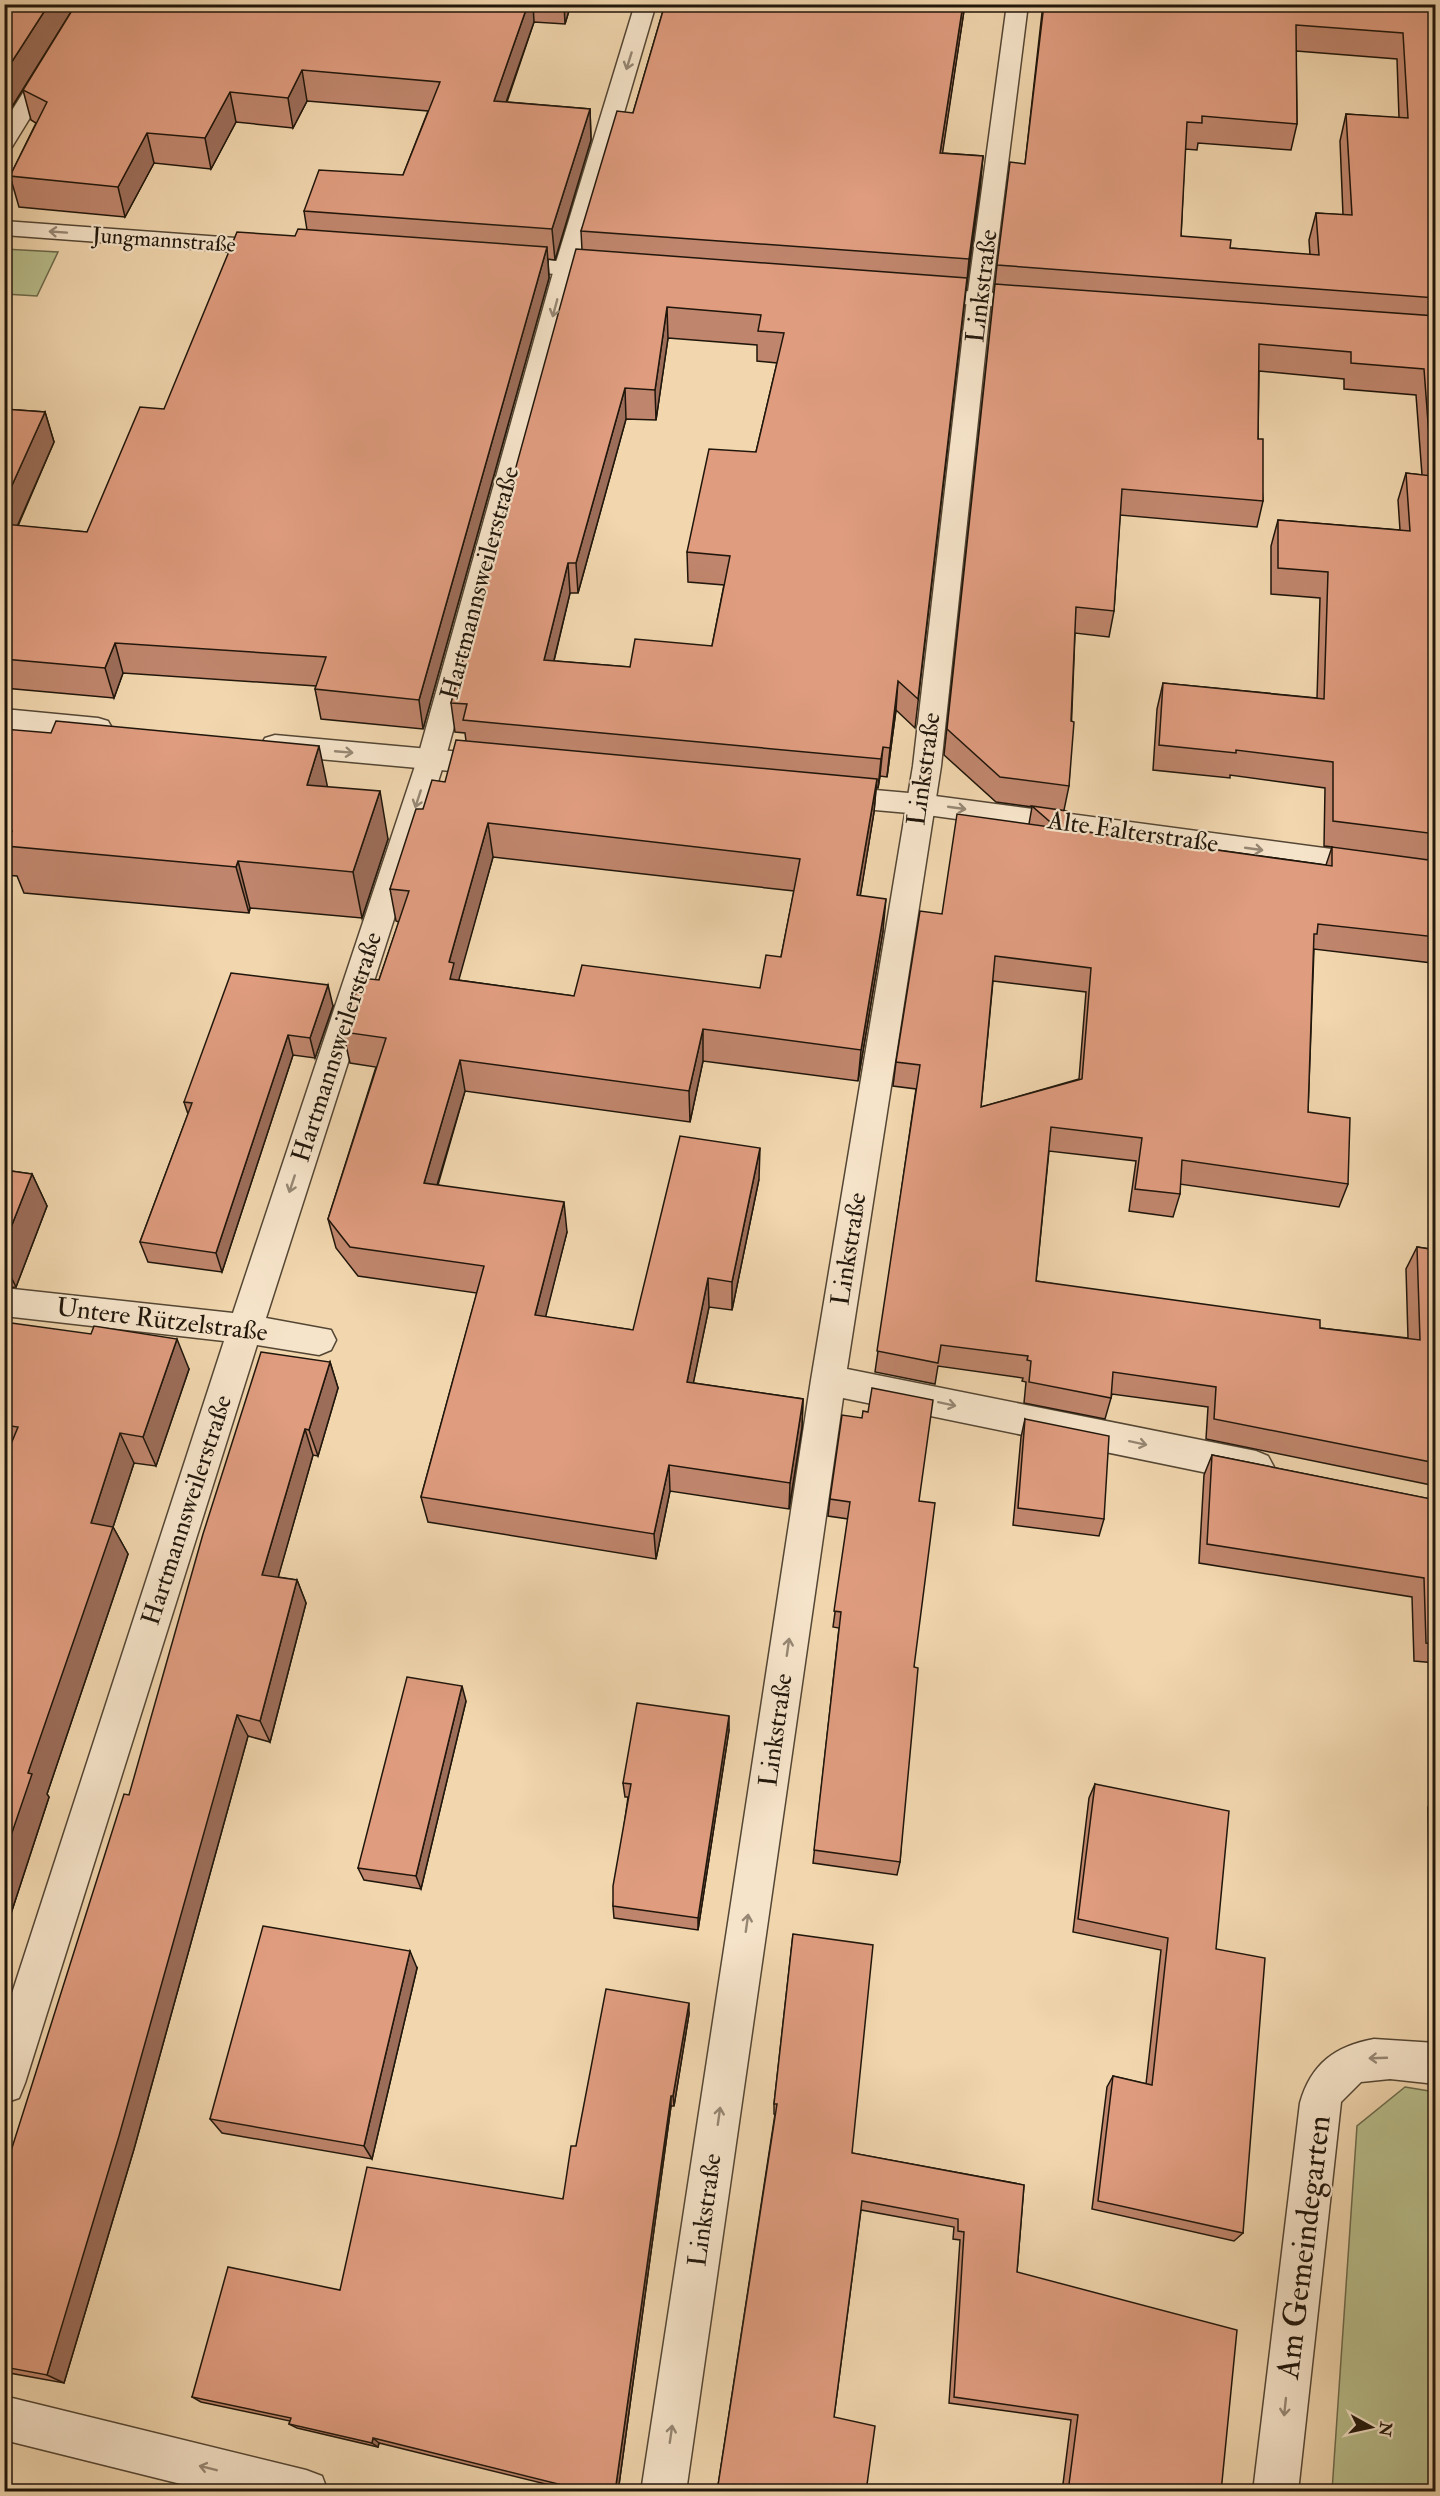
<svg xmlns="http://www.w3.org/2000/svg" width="1440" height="2496" font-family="'IM FELL Double Pica',serif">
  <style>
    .green { fill: #b8be8c; stroke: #6c6a4c; stroke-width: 1.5 }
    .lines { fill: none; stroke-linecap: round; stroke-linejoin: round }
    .minor-casing { stroke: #544634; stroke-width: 3 }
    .tertiary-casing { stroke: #544634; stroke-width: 3 }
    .minor { fill: #f6e4ca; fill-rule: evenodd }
    .tertiary { fill: #f6e4ca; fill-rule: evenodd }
    .wall { fill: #c0866d; stroke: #20160b; stroke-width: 1.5; fill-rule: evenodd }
    .shaded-wall { fill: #9c6d59; stroke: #20160b; stroke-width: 1.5 }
    .building { fill: #df9c7f; stroke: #20160b; stroke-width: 1.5; fill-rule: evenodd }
    .oneway { stroke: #968774 }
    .labels { text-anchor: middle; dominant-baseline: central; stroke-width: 4.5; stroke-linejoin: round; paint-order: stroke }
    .far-street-label { font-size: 22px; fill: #20160b; stroke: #f6e4ca }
    .street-label { font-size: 26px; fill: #20160b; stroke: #f6e4ca }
    .near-street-label { font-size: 32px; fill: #20160b; stroke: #f6e4ca }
  </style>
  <rect width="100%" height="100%" fill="#f1d6ae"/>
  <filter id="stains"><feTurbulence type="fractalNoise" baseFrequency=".00333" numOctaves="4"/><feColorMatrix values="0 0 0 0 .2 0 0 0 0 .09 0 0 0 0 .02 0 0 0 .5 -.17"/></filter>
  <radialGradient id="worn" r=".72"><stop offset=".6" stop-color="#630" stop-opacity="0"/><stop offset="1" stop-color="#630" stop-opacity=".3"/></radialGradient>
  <g class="green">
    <polygon points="4,249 58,252 37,296 5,294"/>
    <polygon points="1405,2087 1435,2092 1435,2491 1332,2491 1357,2126"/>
  </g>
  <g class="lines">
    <defs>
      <g id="minor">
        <polygon points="635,4 656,4 578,269 445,760 266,1318 331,1330 336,1340 331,1350 319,1355 257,1345 25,2083 19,2098 4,2103 4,2018 224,1341 4,1316 4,1288 233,1313 417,760 554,269"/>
        <polygon points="1007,4 1028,4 991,299 941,766 847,1369 1256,1451 1268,1456 1274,1467 1268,1478 1256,1483 843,1398 686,2492 641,2492 811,1380 913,766 967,299"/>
        <path d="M 1374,2039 L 1436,2043 L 1436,2084 L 1390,2079 L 1361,2082 L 1341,2102 L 1298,2492 L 1253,2492 L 1300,2103 C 1311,2064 1335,2046 1374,2039 Z"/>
        <polygon points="4,2396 306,2470 322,2476 328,2492 213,2492 4,2440"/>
      </g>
      <g id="tertiary">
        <polygon points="79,4 100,4 15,142 12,147 4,149 4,123"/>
        <polygon points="4,221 276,241 284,243 288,248 284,253 276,255 4,235"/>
        <polygon points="504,257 614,265 622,267 626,272 622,277 614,279 496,269 492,264 496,259"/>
        <polygon points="920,288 1039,296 1047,298 1051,303 1047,308 1039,310 912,300 908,295 912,290"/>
        <polygon points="4,709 98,718 108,721 112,728 108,735 98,738 4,729"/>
        <polygon points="275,735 495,755 505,758 509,765 505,772 495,775 275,755 265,752 261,745 265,738"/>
        <polygon points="830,786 920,794 1436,863 1436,885 920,814 830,806 820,803 816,796 820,789"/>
      </g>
    </defs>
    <use href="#minor" class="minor-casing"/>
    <use href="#tertiary" class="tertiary-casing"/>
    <use href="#minor" class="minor"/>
    <use href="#tertiary" class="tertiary"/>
  </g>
  <g class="wall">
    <polygon points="4,4 571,4 565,24 534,22 507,102 590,109 591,140 555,260 548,259 549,278 423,729 321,719 315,689 316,686 123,673 114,698 4,688 4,409 45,412 54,442 18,526 87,532 164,409 295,236 307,230 304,211 403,175 428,111 307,101 293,128 236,122 211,169 154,163 125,217 19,207 10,176 36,123 31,120 23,90 70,14 10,110 4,107"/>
    <path d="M 665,4 L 965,4 L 942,153 L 983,156 L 980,187 L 966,290 L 915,728 L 896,710 L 887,777 L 880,776 L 878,788 L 876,788 L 874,812 L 860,896 L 883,931 L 858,1081 L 703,1061 L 690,1122 L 465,1091 L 438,1185 L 567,1232 L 545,1317 L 633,1330 L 759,1179 L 732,1310 L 709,1307 L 693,1383 L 803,1399 L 802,1427 L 789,1509 L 670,1491 L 656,1559 L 428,1522 L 421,1497 L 477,1293 L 358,1276 L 336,1248 L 328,1219 L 376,1067 L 350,1063 L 343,1032 L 379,980 L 399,922 L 396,921 L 390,889 L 423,809 L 445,782 L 466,741 L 465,733 L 455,732 L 451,703 L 582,250 L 581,231 L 633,113 ZM 668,338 L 757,345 L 757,361 L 777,363 L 756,452 L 687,552 L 688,582 L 724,585 L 712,646 L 630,667 L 554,661 L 570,593 L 578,593 L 626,419 L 656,420 ZM 493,857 L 794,891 L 781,957 L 760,988 L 574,996 L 458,980 Z"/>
    <path d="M 1043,4 L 1436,4 L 1436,1085 L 1432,1085 L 1432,963 L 1314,949 L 1308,1112 L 1348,1184 L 1339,1207 L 1180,1184 L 1180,1194 L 1173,1217 L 1129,1211 L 1136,1161 L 1049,1151 L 1036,1281 L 1320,1328 L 1408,1338 L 1406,1269 L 1417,1247 L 1436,1250 L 1436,1486 L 1206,1439 L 1208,1407 L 1112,1394 L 1111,1398 L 1105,1419 L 1024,1403 L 1026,1382 L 1022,1381 L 1023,1378 L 938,1366 L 935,1384 L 875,1372 L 916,1089 L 893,1086 L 896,1062 L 942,914 L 1029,824 L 1032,807 L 996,802 L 944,755 L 997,265 L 1025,164 ZM 1296,51 L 1397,59 L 1399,118 L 1346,114 L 1340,141 L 1343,215 L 1316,213 L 1309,240 L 1310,255 L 1230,248 L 1181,236 L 1185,149 L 1197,150 L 1198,143 L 1291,150 L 1297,124 ZM 1259,371 L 1344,379 L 1344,389 L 1416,395 L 1422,475 L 1406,473 L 1398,500 L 1400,530 L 1278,520 L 1271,546 L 1271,594 L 1320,598 L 1317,698 L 1163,683 L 1157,709 L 1153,770 L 1230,778 L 1230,775 L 1325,788 L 1324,846 L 1332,847 L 1326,865 L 1066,829 L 1064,810 L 1069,786 L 1075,633 L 1109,637 L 1114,611 L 1120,515 L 1257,527 L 1263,501 L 1258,439 ZM 993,981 L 1086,992 L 1079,1079 L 981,1107 Z"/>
    <polygon points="4,729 327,786 388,839 362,918 250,908 249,913 24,893 17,876 4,875"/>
    <polygon points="333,1006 315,1058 293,1055 222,1272 148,1262 140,1242 188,1114 184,1102"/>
    <polygon points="4,1170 32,1174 47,1206 16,1287 4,1288"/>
    <polygon points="4,1322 189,1369 156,1466 134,1463 113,1527 128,1554 47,1794 49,1797 4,1935 8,1453 4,1452"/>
    <polygon points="330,1362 338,1388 318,1456 313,1455 278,1577 297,1580 306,1603 270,1742 248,1736 134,2149 64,2383 4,2372 4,2173 129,1795"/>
    <polygon points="1025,1419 1104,1519 1099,1536 1013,1525 1021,1437"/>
    <polygon points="1212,1455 1436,1500 1436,1663 1414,1661 1412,1597 1199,1563 1204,1475"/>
    <polygon points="830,1499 919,1501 914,1667 900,1862 897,1875 813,1863 839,1628 833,1627 848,1519 828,1516"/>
    <polygon points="466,1701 421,1889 364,1880 358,1868"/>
    <polygon points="729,1730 698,1930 614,1918 613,1906 628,1797 625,1797 623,1783"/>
    <polygon points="1095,1784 1216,1949 1243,2233 1234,2241 1092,2209 1107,2087 1113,2076 1146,2084 1161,1950 1073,1932 1089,1798"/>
    <polygon points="1436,1798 1436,1927 1430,1926 1428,1807"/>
    <polygon points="793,1934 852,2153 1024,2185 1017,2272 1221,2492 1062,2492 1071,2420 949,2403 960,2240 953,2239 954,2227 861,2210 834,2417 717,2492 775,2114 774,2114 774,2104"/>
    <polygon points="417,1968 372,2159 222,2133 210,2119"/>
    <polygon points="689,2014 674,2106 671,2106 618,2492 578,2492 379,2443 378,2447 297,2428 289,2424 290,2421 201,2402 192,2397 340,2290 563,2199 576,2146"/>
  </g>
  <g class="shaded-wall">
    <polygon points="49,4 76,4 10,110 4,91 4,74"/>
    <polygon points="528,4 533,4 534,22 496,131 494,101"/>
    <polygon points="564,4 571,4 565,24"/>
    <polygon points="963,4 965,4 938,183 940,153"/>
    <polygon points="302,70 307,101 293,128 288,98"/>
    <polygon points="230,92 236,122 211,169 205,138"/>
    <polygon points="590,109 591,140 555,260 552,229"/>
    <polygon points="147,133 154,163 125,217 118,187"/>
    <polygon points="983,156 980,187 966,290 969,259"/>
    <polygon points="547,247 549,278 423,729 419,700"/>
    <polygon points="667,307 668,338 656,420 655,390"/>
    <polygon points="625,388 626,419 578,593 576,563"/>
    <polygon points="45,412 54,442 5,554 4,551 4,503"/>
    <polygon points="568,563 570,593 547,689 544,660"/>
    <polygon points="115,643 123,673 114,698 105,668"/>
    <polygon points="898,681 896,710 887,777 890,748"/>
    <polygon points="319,746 329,794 307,785"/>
    <polygon points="883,747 880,776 878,788 881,759"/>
    <polygon points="877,779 874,812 855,928 857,895"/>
    <polygon points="380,791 388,839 362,918 353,872"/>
    <polygon points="488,823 493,857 458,983 450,979 449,962"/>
    <polygon points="238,861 250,908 249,913 236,867"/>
    <polygon points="886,899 883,931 858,1081 861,1050"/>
    <polygon points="328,985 333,1006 315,1058 310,1038"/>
    <polygon points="703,1029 703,1061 690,1122 689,1091"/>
    <polygon points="288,1035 293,1055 222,1272 216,1253"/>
    <polygon points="460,1060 465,1091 429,1212 424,1183"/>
    <polygon points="760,1148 759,1179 732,1310 732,1282"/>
    <polygon points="32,1174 47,1206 16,1287 4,1263 4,1245"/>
    <polygon points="564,1202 567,1232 539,1343 535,1315"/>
    <polygon points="708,1278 709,1307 688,1409 687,1382"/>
    <polygon points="177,1339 189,1369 156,1466 143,1437"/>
    <polygon points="330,1362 338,1388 318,1456 309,1430"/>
    <polygon points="803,1399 802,1427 789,1509 790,1483"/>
    <polygon points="305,1429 313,1455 272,1599 262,1575"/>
    <polygon points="120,1433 134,1463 113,1527 128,1554 47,1794 49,1797 4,1935 4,1856 28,1773 91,1523"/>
    <polygon points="669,1465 670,1491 656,1559 654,1534"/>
    <polygon points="297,1580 306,1603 270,1742 260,1721"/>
    <polygon points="462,1686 466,1701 421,1889 416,1876"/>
    <polygon points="237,1715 248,1736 134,2149 64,2383 47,2375"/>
    <polygon points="729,1716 729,1730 698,1930 698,1918"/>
    <polygon points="410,1951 417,1968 372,2159 364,2146"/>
    <polygon points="689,2003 689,2014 674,2106 673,2096"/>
    <polygon points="671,2096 671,2106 618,2492 615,2492"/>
    <polygon points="373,2438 379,2443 378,2447 372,2443"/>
  </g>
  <g class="building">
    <polygon points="4,4 49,4 4,74"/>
    <polygon points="76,4 528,4 494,101 590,109 552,229 304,211 319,170 403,175 440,82 302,70 288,98 230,92 205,138 147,133 118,187 10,176 47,102 23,90"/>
    <polygon points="665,4 963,4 940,153 983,156 969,259 581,231 617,111 633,113"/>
    <path d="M 1044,4 L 1373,4 L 1436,9 L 1436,298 L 997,265 L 1010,162 L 1025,164 ZM 1296,25 L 1403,33 L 1408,118 L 1346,114 L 1352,215 L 1316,213 L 1319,255 L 1230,248 L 1231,240 L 1181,236 L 1187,122 L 1202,123 L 1202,116 L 1297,124 Z"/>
    <polygon points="298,229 547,247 419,700 315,689 326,657 115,643 105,668 4,659 4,524 87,532 140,407 164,409 237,232 295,236"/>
    <path d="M 576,249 L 967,278 L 918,699 L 898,681 L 890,748 L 883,747 L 881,759 L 463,720 L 467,704 L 451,703 ZM 667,307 L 761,315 L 758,331 L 784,333 L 756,452 L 709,449 L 687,552 L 730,556 L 712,646 L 635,639 L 630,667 L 544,660 L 568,563 L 576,563 L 625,388 L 655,390 Z"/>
    <polygon points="995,284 1436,316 1436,834 1333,821 1333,762 1236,750 1236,753 1159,745 1163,683 1324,699 1328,572 1278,568 1278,520 1410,531 1406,473 1432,476 1424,369 1351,363 1351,352 1259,344 1258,439 1263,439 1263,501 1122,489 1114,611 1076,607 1071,721 1074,722 1069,786 1000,777 947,729"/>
    <polygon points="4,409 45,412 4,503"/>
    <polygon points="56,721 319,746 307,785 380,791 353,872 238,861 236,867 6,846 12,831 4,830 4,729 51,733"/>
    <path d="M 456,740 L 877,779 L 857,895 L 886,899 L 861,1050 L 703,1029 L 689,1091 L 460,1060 L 424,1183 L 564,1202 L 535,1315 L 633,1330 L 680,1136 L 760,1148 L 732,1282 L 708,1278 L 687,1382 L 803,1399 L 790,1483 L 669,1465 L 654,1534 L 421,1497 L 484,1266 L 350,1247 L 328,1219 L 386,1038 L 343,1032 L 361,978 L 379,980 L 409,891 L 390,889 L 416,809 L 423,809 L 432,780 L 445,782 ZM 488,823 L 800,859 L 781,957 L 766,955 L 760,988 L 582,965 L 574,996 L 450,979 L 454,963 L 449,962 Z"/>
    <path d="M 1032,806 L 1067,811 L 1066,829 L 1332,866 L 1332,847 L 1436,861 L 1436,937 L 1318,924 L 1317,934 L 1314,934 L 1308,1112 L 1350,1118 L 1348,1184 L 1182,1160 L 1180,1194 L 1135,1189 L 1142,1138 L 1051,1127 L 1036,1281 L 1320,1320 L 1320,1328 L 1420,1340 L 1417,1247 L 1436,1250 L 1436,1463 L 1214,1419 L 1216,1387 L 1113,1372 L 1111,1398 L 1029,1382 L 1031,1361 L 1027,1360 L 1028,1356 L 941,1345 L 938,1363 L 877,1351 L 920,1065 L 896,1062 L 920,911 L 942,914 L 957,814 L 1057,828 ZM 995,956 L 1091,968 L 1082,1079 L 981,1107 Z"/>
    <polygon points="231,973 328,985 310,1038 288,1035 216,1253 140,1242 192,1103 184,1102"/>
    <polygon points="4,1170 32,1174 4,1245"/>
    <polygon points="4,1322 91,1334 94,1326 177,1339 143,1437 120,1433 91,1523 113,1527 28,1773 32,1774 4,1856 4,1461 18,1427 4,1425"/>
    <polygon points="261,1352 330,1362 309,1430 305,1429 262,1575 297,1580 260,1721 237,1715 119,2136 47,2375 4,2367 4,2173 124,1794 129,1795 203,1534"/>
    <polygon points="872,1388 933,1400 919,1501 935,1503 914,1667 918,1668 900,1862 814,1850 841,1612 834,1611 850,1502 830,1499 842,1415 862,1418 863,1411 868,1412"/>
    <polygon points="1025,1419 1109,1436 1104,1519 1018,1508"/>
    <polygon points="1212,1455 1436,1500 1436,1644 1426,1643 1424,1578 1207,1544"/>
    <polygon points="407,1677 462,1686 416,1876 358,1868"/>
    <polygon points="637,1703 729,1716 698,1918 613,1906 613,1886 631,1784 623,1783"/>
    <polygon points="1095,1784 1229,1811 1216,1949 1265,1958 1243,2233 1098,2201 1113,2076 1152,2085 1168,1938 1078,1919"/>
    <polygon points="263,1926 410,1951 364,2146 210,2119"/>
    <polygon points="793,1934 873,1945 852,2153 1024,2185 1017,2272 1237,2330 1221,2492 1068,2492 1078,2415 954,2397 964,2232 958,2231 958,2219 862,2201 834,2417 875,2426 866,2492 717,2492 777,2104 774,2104"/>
    <polygon points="606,1989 689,2003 673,2096 671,2096 615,2492 590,2492 373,2438 372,2443 289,2424 291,2418 192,2397 228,2267 340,2290 367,2167 563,2199 571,2146 576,2146"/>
  </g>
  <defs><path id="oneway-shaft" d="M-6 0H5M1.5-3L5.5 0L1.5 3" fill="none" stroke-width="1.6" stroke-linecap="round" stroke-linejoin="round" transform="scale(1.5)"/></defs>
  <g class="oneway">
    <use href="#oneway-shaft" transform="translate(629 61) rotate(107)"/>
    <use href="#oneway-shaft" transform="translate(58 232) rotate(-176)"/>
    <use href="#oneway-shaft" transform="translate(555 308) rotate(105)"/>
    <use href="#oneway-shaft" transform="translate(344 752) rotate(5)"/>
    <use href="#oneway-shaft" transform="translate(418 799) rotate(108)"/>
    <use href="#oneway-shaft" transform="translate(957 808) rotate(8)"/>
    <use href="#oneway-shaft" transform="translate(1254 849) rotate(8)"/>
    <use href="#oneway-shaft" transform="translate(292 1184) rotate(108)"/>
    <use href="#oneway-shaft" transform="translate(947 1404) rotate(12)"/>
    <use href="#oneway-shaft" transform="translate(1138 1443) rotate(12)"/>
    <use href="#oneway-shaft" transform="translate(788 1647) rotate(-82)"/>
    <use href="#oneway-shaft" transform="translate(747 1923) rotate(-82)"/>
    <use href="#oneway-shaft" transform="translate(1378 2058) rotate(178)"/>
    <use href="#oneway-shaft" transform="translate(719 2116) rotate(-82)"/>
    <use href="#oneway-shaft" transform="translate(1285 2407) rotate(96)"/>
    <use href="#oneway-shaft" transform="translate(671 2434) rotate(-82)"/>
    <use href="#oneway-shaft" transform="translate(208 2468) rotate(-166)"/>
  </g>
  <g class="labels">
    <g class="far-street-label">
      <text transform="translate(164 240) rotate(4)">Jungmannstraße</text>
    </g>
    <g class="street-label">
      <text transform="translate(982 286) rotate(-83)">Linkstraße</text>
      <text transform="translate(480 583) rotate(-75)">Hartmannsweilerstraße</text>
      <text transform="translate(924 769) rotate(-82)">Linkstraße</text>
      <text transform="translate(1133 832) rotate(8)">Alte Falterstraße</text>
      <text transform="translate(337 1047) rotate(-72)">Hartmannsweilerstraße</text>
      <text transform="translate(849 1249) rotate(-81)">Linkstraße</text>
      <text transform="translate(162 1320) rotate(7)">Untere Rützelstraße</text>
      <text transform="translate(187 1510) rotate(-72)">Hartmannsweilerstraße</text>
      <text transform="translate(776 1730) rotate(-82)">Linkstraße</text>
      <text transform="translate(705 2210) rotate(-82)">Linkstraße</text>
    </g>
    <g class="near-street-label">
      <text transform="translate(1304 2247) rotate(-83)">Am Gemeindegarten</text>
    </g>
  </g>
  <rect width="1440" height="2496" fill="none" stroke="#f1d6ae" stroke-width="24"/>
  <rect x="6" y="6" width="1428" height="2484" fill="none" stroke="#20160b" stroke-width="3"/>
  <rect x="12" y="12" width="1416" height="2472" fill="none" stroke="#20160b" stroke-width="1.5"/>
  <g transform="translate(1371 2427) rotate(98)" stroke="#f6e4ca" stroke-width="4.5" paint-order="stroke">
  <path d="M0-4.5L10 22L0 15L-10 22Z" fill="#20160b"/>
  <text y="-9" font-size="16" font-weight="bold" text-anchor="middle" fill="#20160b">N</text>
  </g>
  <rect width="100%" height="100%" filter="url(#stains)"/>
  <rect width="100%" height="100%" fill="url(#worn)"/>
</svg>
